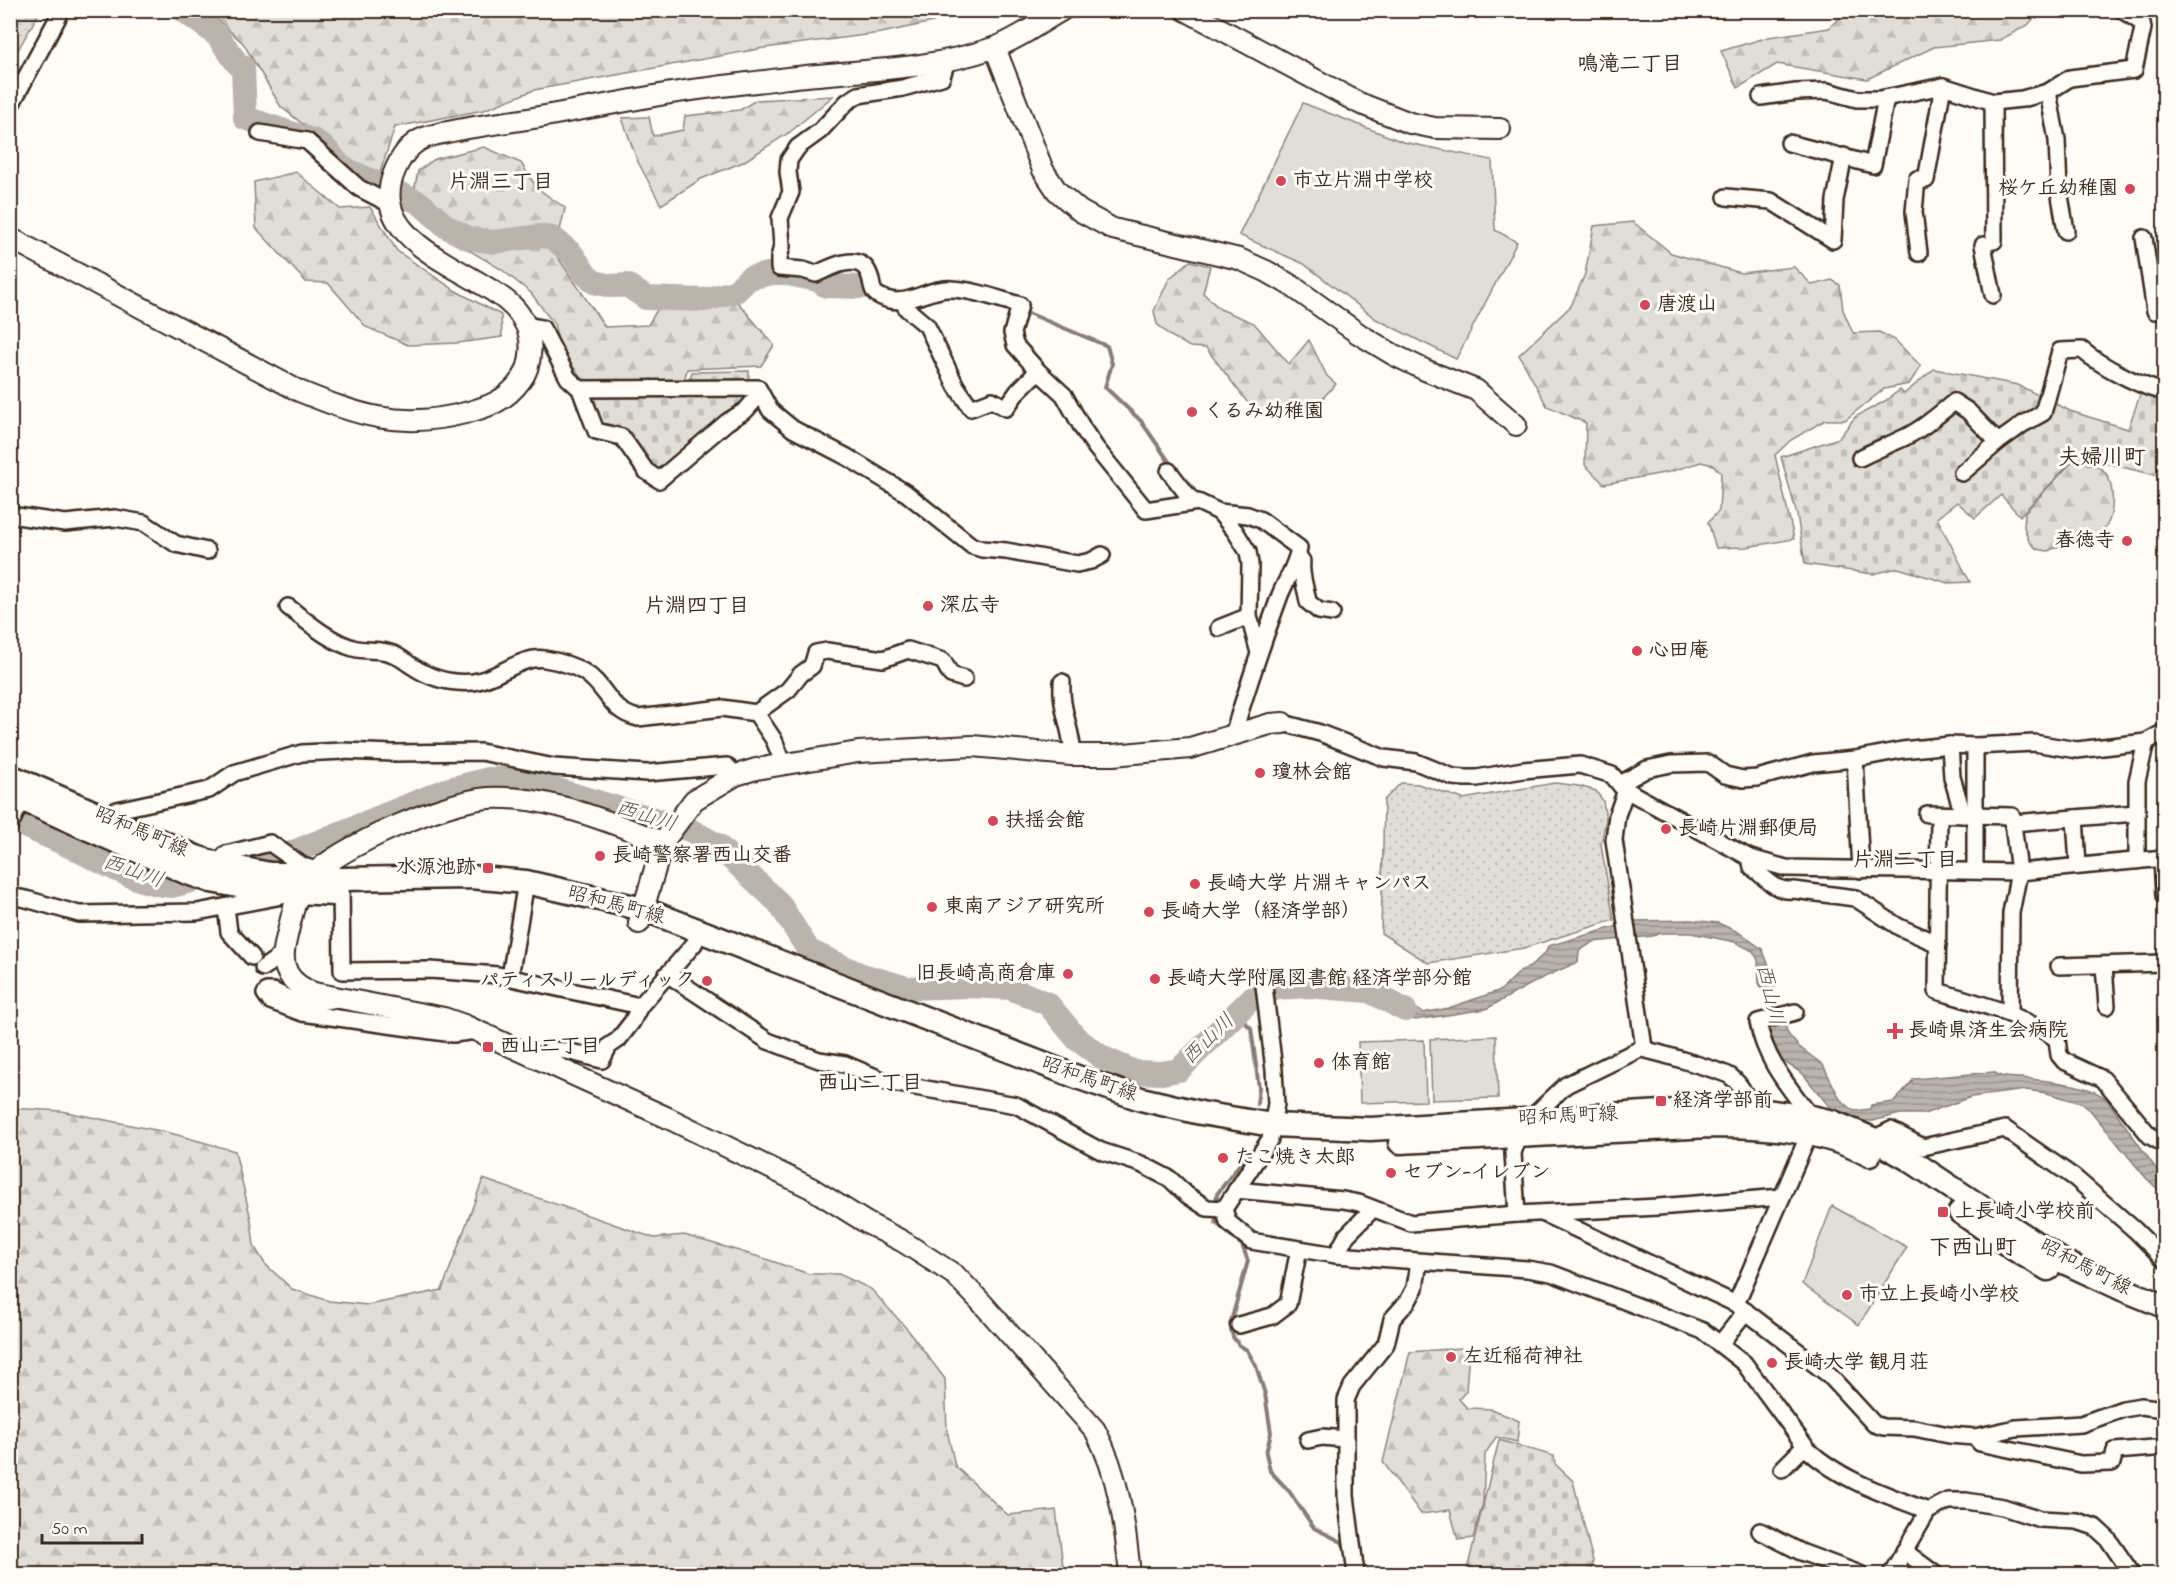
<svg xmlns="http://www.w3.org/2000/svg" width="2175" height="1585" font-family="'Indie Flower','Klee One',sans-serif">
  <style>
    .forest { fill: url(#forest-firs); stroke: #8e847a; stroke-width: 1.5 }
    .cemetery { fill: url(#cemetery-stones); stroke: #8e847a; stroke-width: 1.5 }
    .park { fill: url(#park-dots); stroke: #8e847a; stroke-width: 1.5 }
    .garden { fill: #e1ded7; stroke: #8e847a; stroke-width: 1.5 }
    .water { fill: url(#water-rules); stroke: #887d74; stroke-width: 1.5 }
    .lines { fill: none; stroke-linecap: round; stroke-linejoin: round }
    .stream { stroke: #887d74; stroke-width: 4 }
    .river { stroke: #bbb4ad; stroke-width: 24 }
    .minor-casing { stroke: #3b2a1e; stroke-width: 20 }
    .tertiary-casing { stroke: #3b2a1e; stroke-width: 24 }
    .secondary-casing { stroke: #3b2a1e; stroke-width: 27 }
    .minor { stroke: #fdfcf7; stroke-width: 15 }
    .tertiary { stroke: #fdfcf7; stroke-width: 20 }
    .secondary { stroke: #fdfcf7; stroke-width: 22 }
    .poi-dot { fill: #d1495b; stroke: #fdfcf7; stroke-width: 2 }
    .labels { text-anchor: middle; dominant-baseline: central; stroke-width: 6; stroke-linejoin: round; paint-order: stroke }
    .poi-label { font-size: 20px; font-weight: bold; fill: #3b2a1e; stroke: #fdfcf7; text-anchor: start }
    .street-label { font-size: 20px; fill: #3b2a1e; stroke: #fdfcf7 }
    .neighbourhood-label { font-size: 21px; font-weight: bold; fill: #3b2a1e; stroke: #fdfcf7 }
    .water-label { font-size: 21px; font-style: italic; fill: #615349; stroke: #fdfcf7 }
    .quarter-label { font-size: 22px; font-weight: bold; fill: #3b2a1e; stroke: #fdfcf7 }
  </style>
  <defs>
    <pattern id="forest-firs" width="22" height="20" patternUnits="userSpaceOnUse" patternTransform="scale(1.5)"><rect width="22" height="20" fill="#e1ded7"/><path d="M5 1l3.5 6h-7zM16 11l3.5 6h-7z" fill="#c2bfb8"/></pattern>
    <pattern id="cemetery-stones" width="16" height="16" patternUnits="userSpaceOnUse" patternTransform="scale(1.5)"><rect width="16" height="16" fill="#e1ded7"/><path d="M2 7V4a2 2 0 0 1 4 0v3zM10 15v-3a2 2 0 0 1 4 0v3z" fill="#c2bfb8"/></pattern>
    <pattern id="park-dots" width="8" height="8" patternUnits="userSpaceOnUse" patternTransform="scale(1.5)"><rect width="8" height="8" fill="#e1ded7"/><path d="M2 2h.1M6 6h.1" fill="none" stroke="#c2bfb8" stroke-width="1.8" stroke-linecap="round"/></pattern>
    <pattern id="water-rules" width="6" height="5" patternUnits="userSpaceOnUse" patternTransform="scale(1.5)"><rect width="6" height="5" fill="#bbb4ad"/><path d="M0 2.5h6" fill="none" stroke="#99938c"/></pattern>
  </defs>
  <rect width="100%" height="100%" fill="#fdfcf7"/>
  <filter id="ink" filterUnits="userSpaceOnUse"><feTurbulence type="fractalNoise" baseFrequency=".0167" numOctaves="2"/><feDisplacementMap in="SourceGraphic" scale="12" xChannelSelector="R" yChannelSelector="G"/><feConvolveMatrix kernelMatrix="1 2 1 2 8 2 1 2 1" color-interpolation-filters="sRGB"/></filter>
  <g filter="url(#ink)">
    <g class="forest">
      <polygon points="208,11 950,11 933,22 881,33 764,48 534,90 484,110 395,127 377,182 281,107 243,43"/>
      <polygon points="1846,11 2040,11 2028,25 2000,40 1934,47 1867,79 1777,64 1738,88 1721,51 1769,37 1829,28"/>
      <polygon points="833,96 790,132 743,162 701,179 661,205 637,160 622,118 649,117 653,136 683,130 685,116 740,110 756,100"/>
      <polygon points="484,147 521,163 537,188 565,208 555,253 605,327 648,325 661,303 714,305 734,298 774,345 761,366 687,369 684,382 583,380 560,349 554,324 531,293 501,269 436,231 418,215 414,192 418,171 435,159"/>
      <polygon points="296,172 340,209 370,207 397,251 456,291 501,315 502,337 458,343 408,345 366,327 328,283 306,282 256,228 254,182"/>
      <polygon points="1633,222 1671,253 1741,273 1794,267 1812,285 1832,280 1840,285 1843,310 1853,333 1879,332 1895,340 1921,366 1909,384 1884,389 1845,420 1825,420 1791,440 1775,455 1794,539 1746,547 1716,548 1708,522 1719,511 1721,473 1713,465 1701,462 1669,472 1604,484 1585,465 1586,423 1547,406 1519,355 1571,306 1585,274 1594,226"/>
      <polygon points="1190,261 1210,266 1203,293 1220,309 1254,323 1289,364 1309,340 1327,376 1336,384 1313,408 1267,416 1254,411 1206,348 1190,347 1169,335 1157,324 1154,311 1169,279"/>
      <path d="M 2072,462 C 2081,463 2092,463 2100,468 C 2115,477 2115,511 2107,525 C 2105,529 2101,533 2098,536 L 2080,537 L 2048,551 L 2037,549 L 2029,541 L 2024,527 L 2025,512 Z"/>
      <polygon points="10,1108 61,1111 170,1133 235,1151 251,1220 254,1246 265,1264 292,1289 329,1301 368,1305 442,1290 483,1179 654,1238 684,1235 763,1258 809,1274 839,1274 871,1289 908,1330 945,1379 947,1430 955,1466 1008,1515 1056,1510 1064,1574 11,1574"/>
      <polygon points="1461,1348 1469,1351 1466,1391 1459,1399 1467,1408 1491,1409 1519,1421 1517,1442 1496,1437 1485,1454 1483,1503 1473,1538 1458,1540 1450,1510 1421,1514 1383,1462 1410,1352"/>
    </g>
    <g class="cemetery">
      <polygon points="1934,369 2018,385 2070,411 2128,429 2142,389 2164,393 2164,477 2105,463 2074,459 2020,516 2001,495 1975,518 1957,502 1937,518 1970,582 1948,583 1898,568 1873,574 1805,564 1797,515 1781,457 1839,438 1855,417 1885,401 1900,390 1904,394"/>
      <polygon points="749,371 748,397 736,410 661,473 600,429 588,395 684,395 692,372"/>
      <polygon points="1499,1440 1554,1456 1555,1464 1573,1481 1593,1561 1592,1569 1588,1574 1466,1574"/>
    </g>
    <g class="park">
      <polygon points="11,10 40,11 11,62 10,11"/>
      <polygon points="1401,783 1418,784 1463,799 1555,783 1579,786 1596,791 1603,801 1606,819 1601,845 1614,920 1524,948 1428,963 1381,933 1384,800"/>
    </g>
    <g class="garden">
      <polygon points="1303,103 1403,142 1492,160 1495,230 1517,242 1456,359 1376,319 1304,264 1239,235"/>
      <polygon points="1496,1036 1498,1098 1432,1100 1430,1039"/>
      <polygon points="1424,1040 1426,1101 1360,1103 1358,1042"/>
      <polygon points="1832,1206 1907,1247 1859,1325 1802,1284"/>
    </g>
    <path class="water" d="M 1691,920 L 1718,923 L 1738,932 L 1762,949 L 1768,963 L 1780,1010 L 1788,1034 L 1798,1046 L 1823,1065 L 1840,1099 L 1854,1111 L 1870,1109 L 1871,1105 L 1894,1102 L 1914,1079 L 1994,1072 C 2001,1079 2011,1077 2021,1078 C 2046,1081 2091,1083 2108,1101 L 2164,1180 L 2164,1195 L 2146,1178 L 2090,1110 L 2081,1103 L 2047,1093 L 2026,1090 L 1971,1097 L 1924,1114 L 1900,1114 L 1873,1121 L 1853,1121 L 1831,1109 L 1803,1074 L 1780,1059 L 1767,1026 L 1769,1003 L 1759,983 L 1758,960 L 1753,951 L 1735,942 L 1691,933 L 1660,933 L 1653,936 L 1593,942 L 1579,951 L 1578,962 L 1542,978 L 1486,1009 L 1415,1020 L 1376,1001 L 1378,988 L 1395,995 L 1423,1013 L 1449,1008 L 1501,990 L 1522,970 L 1530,967 L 1546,952 L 1548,946 L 1635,921 Z"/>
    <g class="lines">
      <g class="stream">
        <polyline points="1028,313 1107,346 1112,364 1105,387 1141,421 1172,466"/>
        <polyline points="1236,1014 1251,1028 1259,1088 1257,1104"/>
        <polyline points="1216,1204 1217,1194 1249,1152"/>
        <polyline points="1216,1211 1216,1223 1242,1245 1248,1261 1230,1325 1233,1337 1239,1345 1247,1350 1256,1366 1265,1394 1271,1433 1266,1453 1270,1471 1289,1491 1314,1528 1342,1542 1347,1553"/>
        <polyline points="1347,1574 1347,1560"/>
      </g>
      <g class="river">
        <polyline points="183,10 217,35 237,63 243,67 245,118 315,141 328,151 341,167 420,203 447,227 468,238 493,242 540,236 553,238 572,254 586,275 594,282 611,286 627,285 646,298 705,300 736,291 749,278 778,272 818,280 826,286 863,287"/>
        <path d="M 10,820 C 31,829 51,837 71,847 C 103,862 136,884 172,886 L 276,859 L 446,790 L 489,779 L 518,778 L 690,830 L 717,845 L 779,903 L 809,951 L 859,974 L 907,988 L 970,986 L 1010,988 L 1048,1004 L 1077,1039 L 1103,1058 L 1135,1072 L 1162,1073 L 1179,1070 L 1251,999 L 1277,988 L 1308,986 L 1369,991 L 1405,1010"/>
      </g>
      <defs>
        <g id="minor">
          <path d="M 947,60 L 942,77 L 903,88 L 858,95 L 847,102 L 820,131 L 798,147 L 789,160 L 788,172 L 791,192 L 780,218 L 782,246 L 779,258 L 779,268 L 803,270 L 816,274 C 829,268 856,253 867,270 C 876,284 865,294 890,300 C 910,305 931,287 952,289 C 975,290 998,299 1020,305 L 1012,333 L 1015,345 L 1038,371 L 1064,395 L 1083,429 L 1096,448 L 1146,510 L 1198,502 L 1219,512 L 1248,515 L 1261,520 L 1299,548 C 1297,564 1286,580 1280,595 C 1263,641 1247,688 1233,735"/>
          <polyline points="2048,92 2057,140 2059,190 2066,231"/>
          <polyline points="1761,97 1796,92 1827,91 1857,99 1880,99 1943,86 1993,102 2022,99 2048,92 2070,78 2134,70 2143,28 2142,23 2122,10"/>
          <polyline points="1993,102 1994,241"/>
          <polyline points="10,107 62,10"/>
          <polyline points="260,133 307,141 359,188 390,204"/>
          <polyline points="1789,143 1873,165 1886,98"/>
          <polyline points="1726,197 1771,201 1833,240 1835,200 1844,156"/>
          <polyline points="2144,238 2155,311 2164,310"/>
          <polyline points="1983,245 1993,295"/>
          <polyline points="1919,253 1914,212 1917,179 1926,180 1943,86"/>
          <polyline points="903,302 907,309 927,326 956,386 971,408 992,400 1006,408 1018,391 1038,371"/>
          <polyline points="526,325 542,328 568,378 580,389 596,431 622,437 646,471 659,480 727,422 746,410 760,394"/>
          <polyline points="580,389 758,388 770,410 793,429 847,457 906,493 972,546 982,549 1006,551 1077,564 1091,561 1102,555"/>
          <path d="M 1860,458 C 1873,451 1886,446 1899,440 C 1920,431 1937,416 1954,402 L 1968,411 L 1998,442 L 2023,424 L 2043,413 L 2060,351 L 2082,350 C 2098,364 2144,389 2164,391"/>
          <polyline points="1169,471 1193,502"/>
          <polyline points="1962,473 1998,442"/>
          <polyline points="1219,512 1235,531 1248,552 1250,564 1249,616 1259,653"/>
          <polyline points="10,515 65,523 115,518 144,523 176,544 207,551"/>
          <path d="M 1298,556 L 1302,561 C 1300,576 1306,587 1308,602 L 1319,611 L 1332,613"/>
          <path d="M 288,607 C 308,622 329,641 353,648 C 366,652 381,648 393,654 C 400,657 406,662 412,666 C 431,679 450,684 473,682 C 498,679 521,655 545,659 C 557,661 574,666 584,672 C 607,686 608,711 638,718 L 722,708 L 756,713 L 788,690 L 801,674 L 812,666 L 816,653 L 827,651 L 883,659 L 908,650 L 943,661 L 951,675 L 964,679"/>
          <polyline points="1219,628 1249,616"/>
          <path d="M 1062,682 C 1060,708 1072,730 1073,755"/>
          <polyline points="756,713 774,740 784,765"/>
          <polyline points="1283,723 1320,733 1384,758 1416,762 1453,777 1465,778 1477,778 1523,770 1580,765 1612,775 1621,786 1635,795 1750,858 1786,868 2019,872 2164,858"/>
          <polyline points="1950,745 1952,777 1963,815"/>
          <polyline points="1975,746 1975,870"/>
          <polyline points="1855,759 1861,870"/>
          <polyline points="1621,786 1627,780 1647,769 1671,764 1708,763 1725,775 1743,779 1757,778 1813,763 1855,759 1902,750 1950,745 1975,746 2034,743 2077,750 2146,742 2164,732"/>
          <polyline points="1626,790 1617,815 1614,840 1644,1048"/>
          <polyline points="1927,814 2012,816 2019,872 2011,913 2010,1013"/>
          <path d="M 1939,815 L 1937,991 C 1981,1004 2018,1013 2057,1039 L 2059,1055 L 2064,1061 L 2103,1079 L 2150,1136 L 2164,1144"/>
          <polyline points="2075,818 2078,865"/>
          <polyline points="102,822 109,813 117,810 209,790 234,773 302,753 343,751 393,753 481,752 554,767 647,773 727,766 736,775"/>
          <polyline points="2012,823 2136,813"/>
          <polyline points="10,825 26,792"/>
          <path d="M 1750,858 L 1752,867 C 1764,877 1777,893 1794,890 L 1855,898 L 1899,927 L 1938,944"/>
          <polyline points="2162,858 2164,896"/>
          <polyline points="2137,861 2137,781 2146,742"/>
          <polyline points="218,864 226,854 270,843 303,866 316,870"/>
          <polyline points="341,882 342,971 430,970 498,975 640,1006 694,944 700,932"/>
          <polyline points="10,896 26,899 79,914 197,912 277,897"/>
          <polyline points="226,907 229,932 252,957"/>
          <polyline points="2059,966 2164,963"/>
          <polyline points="2104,966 2107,1006"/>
          <polyline points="263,968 282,955"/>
          <polyline points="667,974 768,1041 819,1060 845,1064 887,1082 1016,1105 1101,1151 1141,1164 1170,1179 1187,1195 1207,1208 1224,1209"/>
          <polyline points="510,977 526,882"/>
          <path d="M 1263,977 L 1274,1070 L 1276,1104 L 1272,1125 L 1270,1139 L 1224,1209 L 1228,1222 L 1251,1241 L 1336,1255 L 1527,1269 L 1551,1273 L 1703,1331 L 1744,1363 L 1808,1450 C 1842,1481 1885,1494 1928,1511"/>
          <polyline points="332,1000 301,1004 273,991 267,991 265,994 270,1001 302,1013 453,1034 477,1031"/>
          <polyline points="550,1050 567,1051 602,1060 609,1046 618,1040 632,1022 640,1006"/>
          <polyline points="1873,1139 1891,1130 1923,1147 2005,1129 2075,1178 2135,1230 2164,1259"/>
          <polyline points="1236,1190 1343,1200 1359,1203 1411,1223 1517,1214 1658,1207 1782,1197"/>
          <polyline points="1542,1213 1736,1304 1829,1375 1874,1424 1883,1427 1914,1428 1949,1435 1975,1437 2016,1428 2081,1424 2123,1409 2141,1406 2164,1409"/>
          <path d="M 1517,1214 L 1513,1153 L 1519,1136 L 1529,1120 L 1566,1085 L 1640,1049 C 1648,1049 1724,1072 1730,1076 C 1742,1085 1750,1101 1750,1116"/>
          <polyline points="1336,1255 1347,1235 1373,1209"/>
          <path d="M 1736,1304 L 1809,1134 L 1811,1117 C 1788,1086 1765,1060 1758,1022 L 1795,1012"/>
          <polyline points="1239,1325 1272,1316 1288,1304 1299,1249"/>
          <polyline points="1720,1344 1746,1311"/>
          <polyline points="1975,1437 1980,1443 2081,1464 2112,1463 2115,1451 2154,1448"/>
          <polyline points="1308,1440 1322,1437 1345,1439"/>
          <polyline points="1782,1469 1805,1446"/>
          <polyline points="1760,1531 1801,1552 1860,1574"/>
          <polyline points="1904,1551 1935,1574"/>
          <polyline points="1356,1574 1346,1496 1346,1400 1352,1386 1386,1344 1392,1319 1408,1301 1415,1288 1419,1262"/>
          <polyline points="1891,1574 1928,1511 1948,1501 1966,1501 2003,1507 2040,1519 2077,1521 2095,1527 2108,1539 2132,1574"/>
        </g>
        <g id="tertiary">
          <polyline points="1185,10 1359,103 1410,123 1435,128 1500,129"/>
          <polyline points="995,48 1043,170 1057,191 1080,211 1113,229 1239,259 1266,271 1292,286 1359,334 1394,355 1425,370 1476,390 1516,425"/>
          <path d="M 10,238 L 299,391 C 358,415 400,430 465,413 C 488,407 506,401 521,380 C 532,366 534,338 524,322 C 521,316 515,308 509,303 C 470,268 362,241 396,168 C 403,153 413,140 430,136 C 468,126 507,123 545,116 C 585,109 625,101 665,94 C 706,87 746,84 787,78 C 855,70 927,71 993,48 C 1015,41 1041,22 1062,10"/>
          <path d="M 663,842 C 607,822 549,795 488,798 C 444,801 341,846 310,877 C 295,892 291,920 286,940 C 279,967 288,983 314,993 L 444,1018 L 464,1025 L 668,1118 L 811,1188 L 867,1223 L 902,1241 L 955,1275 L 981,1302 L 1095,1430 C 1119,1474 1125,1525 1130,1574"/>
          <polyline points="639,923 663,842 694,800 736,775 756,769 858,752 972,746 1071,755 1113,755 1190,748 1270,724 1283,723"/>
        </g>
        <g id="secondary">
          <polyline points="10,776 196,857 218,864 270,874 295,874 309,878 341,879 470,877 526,882 643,909 1077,1077 1141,1099 1201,1113 1272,1125 1370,1129 1679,1111 1750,1109 1811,1117 1833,1122 1873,1139 1910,1160 2064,1262 2122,1289 2164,1306"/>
          <polyline points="10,794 185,872 211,881 260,890 334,894"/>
          <path d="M 1400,1142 L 1710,1126 C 1763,1126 1821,1129 1869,1155"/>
          <polyline points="1960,1212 2014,1249 2048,1269"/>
        </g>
      </defs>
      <use href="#minor" class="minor-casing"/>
      <use href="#tertiary" class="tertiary-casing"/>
      <use href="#secondary" class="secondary-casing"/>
      <use href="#minor" class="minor"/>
      <use href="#tertiary" class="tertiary"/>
      <use href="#secondary" class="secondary"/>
    </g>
  </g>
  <g class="poi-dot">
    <circle cx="1281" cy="181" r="6"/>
    <circle cx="2130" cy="189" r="6"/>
    <circle cx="1645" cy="305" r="6"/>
    <circle cx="1192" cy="412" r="6"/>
    <circle cx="2127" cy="541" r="6"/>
    <circle cx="928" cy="606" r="6"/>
    <circle cx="1637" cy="651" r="6"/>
    <circle cx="1260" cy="773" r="6"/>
    <circle cx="993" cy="821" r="6"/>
    <circle cx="1666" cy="829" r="6"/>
    <circle cx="600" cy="856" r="6"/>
    <rect x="482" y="862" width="12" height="12" rx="3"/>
    <circle cx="1195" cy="884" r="6"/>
    <circle cx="932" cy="907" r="6"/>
    <circle cx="1149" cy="912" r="6"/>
    <circle cx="1068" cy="974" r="6"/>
    <circle cx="1155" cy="979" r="6"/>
    <circle cx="707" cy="981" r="6"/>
    <path d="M1892 1022h6v6h6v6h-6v6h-6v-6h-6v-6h6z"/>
    <rect x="482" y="1041" width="12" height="12" rx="3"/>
    <circle cx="1319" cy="1063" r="6"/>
    <rect x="1655" y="1095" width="12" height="12" rx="3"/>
    <circle cx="1223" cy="1158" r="6"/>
    <circle cx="1391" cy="1173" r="6"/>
    <rect x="1937" y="1206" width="12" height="12" rx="3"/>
    <circle cx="1847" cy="1295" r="6"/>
    <circle cx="1451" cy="1357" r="6"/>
    <circle cx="1772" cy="1363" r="6"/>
  </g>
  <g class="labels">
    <g class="poi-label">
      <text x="1293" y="181">市立片淵中学校</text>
      <text x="2118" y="189" text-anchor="end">桜ケ丘幼稚園</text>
      <text x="1657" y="305">唐渡山</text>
      <text x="1204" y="412">くるみ幼稚園</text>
      <text x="2115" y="541" text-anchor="end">春徳寺</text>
      <text x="940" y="606">深広寺</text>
      <text x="1649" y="651">心田庵</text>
      <text x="1272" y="773">瓊林会館</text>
      <text x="1005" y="821">扶揺会館</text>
      <text x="1678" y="829">長崎片淵郵便局</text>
      <text x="612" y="856">長崎警察署西山交番</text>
      <text x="476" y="868" text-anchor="end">水源池跡</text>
      <text x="1207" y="884">長崎大学 片淵キャンパス</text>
      <text x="944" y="907">東南アジア研究所</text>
      <text x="1161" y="912">長崎大学（経済学部）</text>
      <text x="1056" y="974" text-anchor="end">旧長崎高商倉庫</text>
      <text x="1167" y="979">長崎大学附属図書館 経済学部分館</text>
      <text x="695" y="981" text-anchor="end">パティスリールディック</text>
      <text x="1908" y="1031">長崎県済生会病院</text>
      <text x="500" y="1047">西山二丁目</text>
      <text x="1331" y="1063">体育館</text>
      <text x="1673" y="1101">経済学部前</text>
      <text x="1235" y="1158">たこ焼き太郎</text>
      <text x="1403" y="1173">セブン-イレブン</text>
      <text x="1955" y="1212">上長崎小学校前</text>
      <text x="1859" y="1295">市立上長崎小学校</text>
      <text x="1463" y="1357">左近稲荷神社</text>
      <text x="1784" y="1363">長崎大学 観月荘</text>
    </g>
    <g class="street-label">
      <text transform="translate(141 833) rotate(23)">昭和馬町線</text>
      <text transform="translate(616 906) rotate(15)">昭和馬町線</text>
      <text transform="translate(1089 1080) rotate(19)">昭和馬町線</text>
      <text transform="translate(1568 1117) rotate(-3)">昭和馬町線</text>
      <text transform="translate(2085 1268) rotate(27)">昭和馬町線</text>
    </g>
    <g class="neighbourhood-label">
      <text x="1630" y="65">鳴滝二丁目</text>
      <text x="501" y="183">片淵三丁目</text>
      <text x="697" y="607">片淵四丁目</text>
      <text x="1905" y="861">片淵二丁目</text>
      <text x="870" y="1084">西山二丁目</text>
    </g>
    <g class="water-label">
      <text transform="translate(646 817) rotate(17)">西山川</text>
      <text transform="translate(133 872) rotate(19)">西山川</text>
      <text transform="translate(1769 995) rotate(77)">西山川</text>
      <text transform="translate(1209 1040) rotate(-44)">西山川</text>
    </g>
    <g class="quarter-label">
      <text x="2102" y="459">夫婦川町</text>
      <text x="1973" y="1249">下西山町</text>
    </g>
  </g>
  <rect width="2175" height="1585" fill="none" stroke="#fdfcf7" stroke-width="36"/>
  <rect x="18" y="18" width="2139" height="1549" fill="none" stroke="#3b2a1e" stroke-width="2" filter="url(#ink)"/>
  <path d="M42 1534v9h100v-9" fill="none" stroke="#3b2a1e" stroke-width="3"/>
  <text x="51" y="1534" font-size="18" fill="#3b2a1e" stroke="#fdfcf7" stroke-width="4.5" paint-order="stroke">50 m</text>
</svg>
